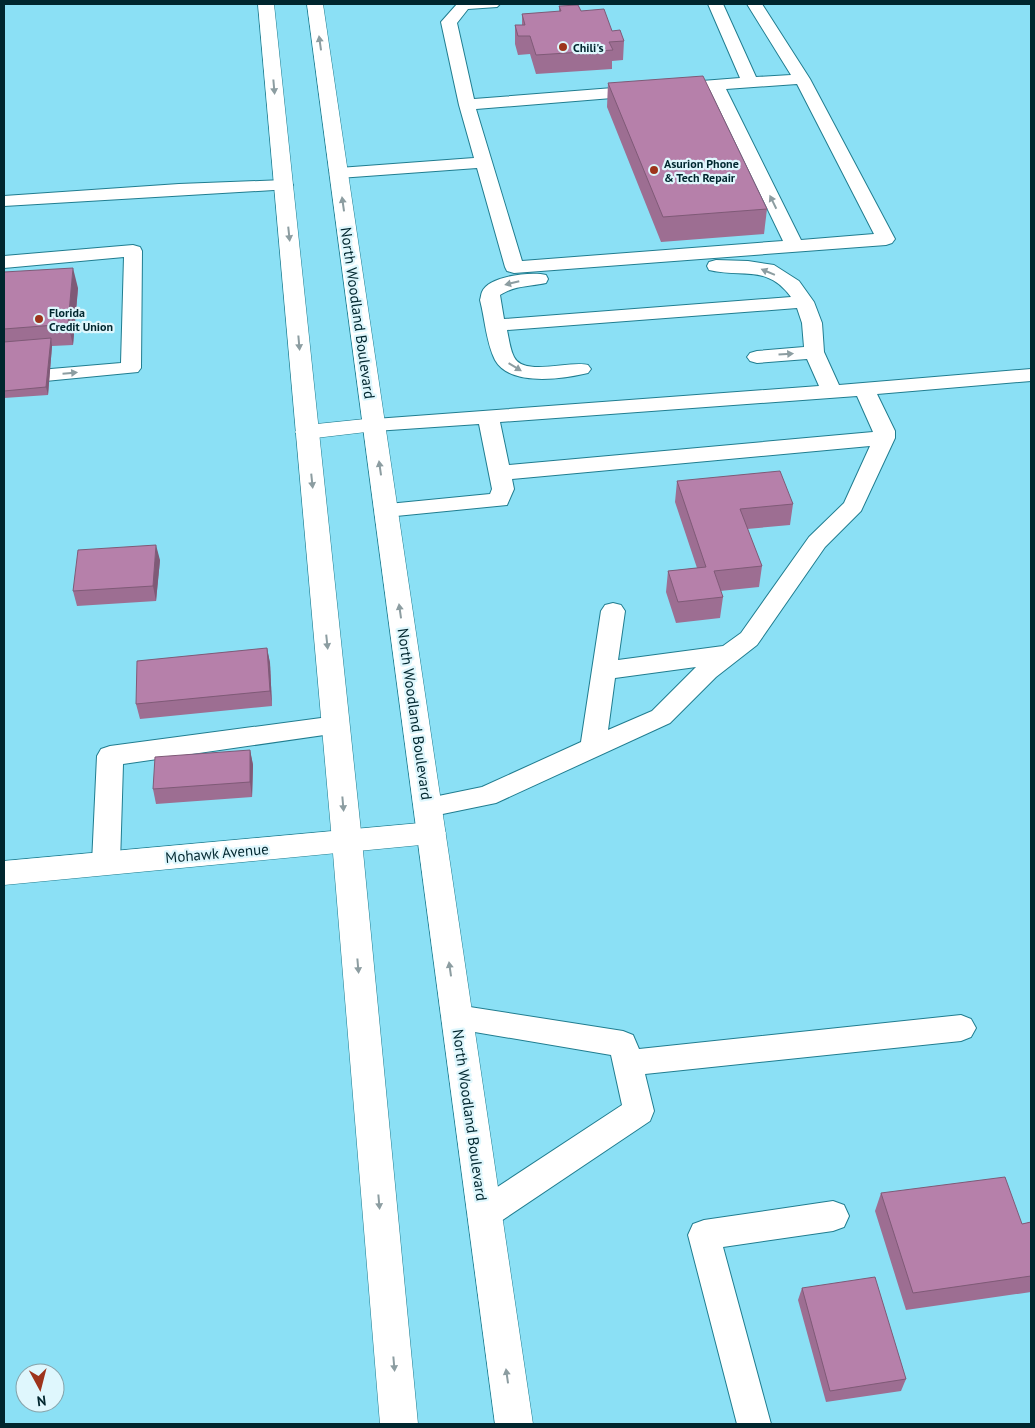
<svg xmlns="http://www.w3.org/2000/svg" width="1035" height="1428" font-family="'PT Sans',sans-serif">
  <style>
    .lines { fill: none; stroke-linecap: round; stroke-linejoin: round }
    .service-casing { stroke: #207d90; stroke-width: 2 }
    .minor-casing { stroke: #207d90; stroke-width: 1 }
    .primary-casing { stroke: #207d90; stroke-width: 1 }
    .service { fill: #fff; fill-rule: evenodd }
    .minor { fill: #fff; fill-rule: evenodd }
    .primary { fill: #fff; fill-rule: evenodd }
    .wall { fill: #9d6e92 }
    .shaded-wall { fill: #7f5a77 }
    .building { fill: #b680aa; stroke: #7f5a77 }
    .oneway { fill: #8c9da1 }
    .poi-dot { fill: #9d341c; stroke: #dff7fd; stroke-width: 2 }
    .labels { text-anchor: middle; dominant-baseline: central; stroke-width: 4.5; stroke-linejoin: round; paint-order: stroke }
    .far-poi-label { font-size: 12px; font-weight: bold; fill: #00262e; stroke: #dff7fd; text-anchor: start }
    .street-label { font-size: 15px; fill: #00262e; stroke: #dff7fd }
  </style>
  <rect width="100%" height="100%" fill="#8be0f5"/>
  <g class="lines">
    <defs>
      <g id="service">
        <path d="M 457,4 L 500,4 L 497,7 L 468,9 L 457,23 L 474,99 L 740,78 L 708,4 L 723,4 L 756,77 L 791,75 L 747,4 L 762,4 L 810,79 L 895,239 L 892,243 L 886,245 L 514,273 L 507,271 L 505,267 L 477,168 L 339,178 L 333,177 L 330,173 L 333,169 L 339,168 L 474,158 L 459,105 L 441,22 ZM 797,84 L 874,234 L 801,240 L 726,89 ZM 710,90 L 783,241 L 522,261 L 476,109 Z"/>
        <polygon points="284,180 290,181 293,185 290,189 4,206 4,196 179,184"/>
        <polygon points="133,245 140,247 142,251 141,368 138,372 4,385 4,373 121,363 124,257 4,268 4,256"/>
        <path d="M 716,260 L 748,261 L 774,265 L 799,281 L 814,302 L 822,323 L 824,352 L 839,385 L 1031,369 L 1031,381 L 877,394 L 895,431 L 895,438 L 861,511 L 825,547 L 757,645 L 716,677 L 670,723 L 496,803 L 428,817 L 419,814 L 415,807 L 419,800 L 482,787 L 581,742 L 601,611 L 605,605 L 613,603 L 621,605 L 625,611 L 618,660 L 723,646 L 741,633 L 809,537 L 844,503 L 870,446 L 512,479 L 514,489 L 507,505 L 386,517 L 378,515 L 375,510 L 378,505 L 490,494 L 492,489 L 479,424 L 375,431 L 368,430 L 365,425 L 368,420 L 375,419 L 819,386 L 807,359 L 757,363 L 750,361 L 747,357 L 750,353 L 757,351 L 804,347 L 802,323 L 797,308 L 507,330 C 509,339 510,349 514,357 C 524,377 570,360 588,365 L 591,369 L 588,373 C 563,379 510,387 495,360 C 486,342 485,319 480,300 C 481,297 481,294 482,292 C 488,276 532,271 546,275 L 548,279 L 546,283 C 528,287 516,285 500,295 L 504,319 L 791,297 C 767,264 742,278 709,270 L 707,266 L 709,262 ZM 857,396 L 873,432 L 509,465 L 500,422 ZM 696,667 L 652,711 L 608,730 L 615,678 Z"/>
        <polygon points="336,716 345,718 349,725 345,732 123,764 120,863 116,871 106,874 96,871 92,863 97,756 101,749 110,746"/>
        <polygon points="457,1005 623,1031 633,1035 639,1049 961,1015 971,1019 976,1028 971,1037 961,1041 645,1074 654,1111 650,1121 495,1225 484,1229 473,1225 468,1214 473,1203 622,1105 611,1055 457,1029 447,1026 442,1017 447,1008"/>
        <polygon points="833,1201 844,1205 849,1216 844,1227 833,1231 723,1247 771,1424 737,1424 688,1235 693,1224 704,1220"/>
      </g>
      <g id="minor">
        <polygon points="375,418 383,420 387,425 383,430 307,439 299,437 295,432 299,427 307,425"/>
        <polygon points="431,822 441,825 446,833 441,841 431,844 4,885 4,861"/>
      </g>
      <g id="primary">
        <polygon points="258,4 274,4 362,841 418,1424 380,1424 332,841"/>
        <polygon points="307,4 323,4 533,1424 495,1424"/>
      </g>
    </defs>
    <use href="#service" class="service-casing"/>
    <use href="#minor" class="minor-casing"/>
    <use href="#primary" class="primary-casing"/>
    <use href="#service" class="service"/>
    <use href="#minor" class="minor"/>
    <use href="#primary" class="primary"/>
  </g>
  <g class="wall">
    <polygon points="559,6 581,11 612,31 624,41 623,60 612,61 612,69 536,74 530,54 518,55 515,44 515,25 522,25 522,14 559,12"/>
    <polygon points="608,83 767,209 764,234 661,242 607,107"/>
    <polygon points="4,272 78,288 73,345 52,346 48,395 4,398"/>
    <polygon points="677,481 793,504 790,525 747,529 762,566 759,587 720,591 723,597 720,618 676,623 666,592 668,571 697,568 675,502"/>
    <polygon points="160,560 156,601 77,606 73,591"/>
    <polygon points="267,648 270,663 272,706 140,719 136,704"/>
    <polygon points="250,750 253,765 252,797 156,804 153,789"/>
    <polygon points="881,1193 1022,1224 1031,1222 1031,1292 906,1310 875,1211"/>
    <polygon points="802,1288 906,1379 901,1391 826,1402 798,1300"/>
  </g>
  <g class="shaded-wall">
    <polygon points="73,268 78,288 73,345 68,324"/>
    <polygon points="51,338 52,346 48,395 46,387"/>
    <polygon points="156,545 160,560 156,601 153,586"/>
    <polygon points="267,648 270,663 272,706 270,691"/>
    <polygon points="250,750 253,765 252,797 250,782"/>
  </g>
  <g class="building">
    <polygon points="578,5 581,11 604,9 612,31 620,30 624,41 609,42 613,50 536,55 530,36 518,36 515,25 525,25 522,14 561,11 559,6"/>
    <polygon points="703,76 767,209 663,217 608,83"/>
    <polygon points="73,268 68,324 4,329 4,272"/>
    <polygon points="51,338 46,387 4,391 4,342"/>
    <polygon points="780,471 793,504 740,509 762,566 714,571 723,597 678,602 668,571 706,567 677,481"/>
    <polygon points="156,545 153,586 73,591 78,550"/>
    <polygon points="267,648 270,691 136,704 137,661"/>
    <polygon points="250,750 250,782 153,789 155,757"/>
    <polygon points="1005,1177 1022,1224 1031,1222 1031,1276 913,1293 881,1193"/>
    <polygon points="875,1277 906,1379 830,1391 802,1288"/>
  </g>
  <defs><path id="oneway-solid" d="M-6-.8H1V-3.2L6.5 0L1 3.2V.8H-6Z" transform="scale(1.25)"/></defs>
  <g class="oneway">
    <use href="#oneway-solid" transform="translate(320 43) rotate(-98)"/>
    <use href="#oneway-solid" transform="translate(274 87) rotate(85)"/>
    <use href="#oneway-solid" transform="translate(773 202) rotate(-116)"/>
    <use href="#oneway-solid" transform="translate(343 204) rotate(-98)"/>
    <use href="#oneway-solid" transform="translate(289 234) rotate(84)"/>
    <use href="#oneway-solid" transform="translate(768 272) rotate(-157)"/>
    <use href="#oneway-solid" transform="translate(512 283) rotate(166)"/>
    <use href="#oneway-solid" transform="translate(299 343) rotate(85)"/>
    <use href="#oneway-solid" transform="translate(786 354) rotate(-4)"/>
    <use href="#oneway-solid" transform="translate(515 367) rotate(31)"/>
    <use href="#oneway-solid" transform="translate(70 373) rotate(-5)"/>
    <use href="#oneway-solid" transform="translate(380 468) rotate(-98)"/>
    <use href="#oneway-solid" transform="translate(312 481) rotate(84)"/>
    <use href="#oneway-solid" transform="translate(400 611) rotate(-98)"/>
    <use href="#oneway-solid" transform="translate(327 642) rotate(84)"/>
    <use href="#oneway-solid" transform="translate(343 804) rotate(85)"/>
    <use href="#oneway-solid" transform="translate(358 966) rotate(85)"/>
    <use href="#oneway-solid" transform="translate(450 969) rotate(-98)"/>
    <use href="#oneway-solid" transform="translate(379 1202) rotate(85)"/>
    <use href="#oneway-solid" transform="translate(394 1364) rotate(85)"/>
    <use href="#oneway-solid" transform="translate(507 1376) rotate(-98)"/>
  </g>
  <g class="poi-dot">
    <circle cx="563" cy="47" r="5"/>
    <circle cx="654" cy="170" r="5"/>
    <circle cx="39" cy="319" r="5"/>
  </g>
  <g class="labels">
    <g class="far-poi-label">
      <text x="573" y="47">Chili's</text>
      <text x="664" y="163">Asurion Phone<tspan x="664" dy="14">&amp; Tech Repair</tspan></text>
      <text x="49" y="312">Florida<tspan x="49" dy="14">Credit Union</tspan></text>
    </g>
    <g class="street-label">
      <text transform="translate(358 313) rotate(82)">North Woodland Boulevard</text>
      <text transform="translate(415 714) rotate(82)">North Woodland Boulevard</text>
      <text transform="translate(217 853) rotate(-5)">Mohawk Avenue</text>
      <text transform="translate(470 1115) rotate(82)">North Woodland Boulevard</text>
    </g>
  </g>
  <rect width="1035" height="1428" fill="none" stroke="#00262e" stroke-width="10"/>
  <g transform="translate(40 1388) rotate(173)"><circle r="24" fill="#dff7fd" stroke="#86a3aa"/>
  <path d="M0-4L9 19L0 12L-9 19Z" fill="#9d341c"/>
  <text y="-8" font-size="14" font-weight="bold" text-anchor="middle" fill="#00262e">N</text>
  </g>
</svg>
